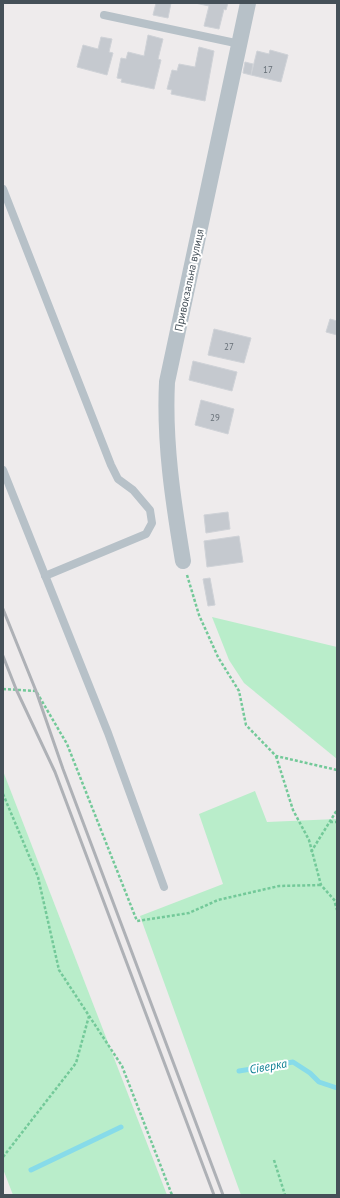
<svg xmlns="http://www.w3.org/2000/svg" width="340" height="1198" font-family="'PT Sans',sans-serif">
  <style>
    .green { fill: #b9edca }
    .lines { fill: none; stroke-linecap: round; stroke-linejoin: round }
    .stream { stroke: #87dbe9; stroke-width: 5 }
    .building { fill: #c5c9cf; stroke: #cfd2d7 }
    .path { stroke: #73c999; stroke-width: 2.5; stroke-dasharray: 3 2; stroke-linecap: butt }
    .service { stroke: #b7c1c8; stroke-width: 8 }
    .minor { stroke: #b7c1c8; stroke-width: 16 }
    .rail { stroke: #aeb1b6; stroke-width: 3 }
    .labels { text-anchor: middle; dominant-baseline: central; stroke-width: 4; stroke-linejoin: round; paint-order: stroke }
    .number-label { font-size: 9px; fill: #656e76 }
    .street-label { font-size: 11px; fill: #455058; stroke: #fff }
    .water-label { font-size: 12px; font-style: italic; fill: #0f8093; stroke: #fff }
  </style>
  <rect width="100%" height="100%" fill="#eeebec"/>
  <g class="green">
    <polygon points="212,617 337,647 337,759 244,683 229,660"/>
    <polygon points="3,771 167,1195 13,1195 3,1169"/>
    <polygon points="255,791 267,822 337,819 337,1195 241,1195 140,916 223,884 199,814"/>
  </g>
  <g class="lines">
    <g class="stream">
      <polyline points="239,1071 293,1062 310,1073 319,1082 337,1088"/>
      <polyline points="31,1170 121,1127"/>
    </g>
  </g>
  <g class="building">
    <polygon points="156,3 171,3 168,18 153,15"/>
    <polygon points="195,3 228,3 226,10 224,9 219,29 204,26 209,6"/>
    <polygon points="148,35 163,39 158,59 161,60 154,89 121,82 122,79 117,78 121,58 126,59 128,52 144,56"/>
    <polygon points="101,37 112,39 109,52 113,53 107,75 77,67 83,45 98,49"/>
    <polygon points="199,47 214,51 205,101 171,94 172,90 167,89 172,70 177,71 179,64 195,67"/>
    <polygon points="270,50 288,55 281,82 251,75 257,51 269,54"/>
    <polygon points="245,62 253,64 251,75 243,73"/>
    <polygon points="330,319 337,321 337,335 326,332"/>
    <polygon points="214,329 251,338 244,363 208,355"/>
    <polygon points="193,361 237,372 232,391 189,380"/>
    <polygon points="201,400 234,409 228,434 195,425"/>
    <polygon points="228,512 230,529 206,533 204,515"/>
    <polygon points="239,536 243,562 207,567 204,541"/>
    <polygon points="210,578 215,605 208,606 203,579"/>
  </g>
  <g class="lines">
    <g class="path">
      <polyline points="187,575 199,615 218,657 239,691 246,725 276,756 337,770"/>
      <polyline points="3,689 36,691 67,744 137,921 189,913 218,900 279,886 321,885"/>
      <polyline points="276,756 293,810 309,840 321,885 337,903"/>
      <polyline points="3,794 38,877 59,970 122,1066 172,1195"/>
      <polyline points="330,822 337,822"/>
      <polyline points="311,852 337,810"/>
      <polyline points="335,903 337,910"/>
      <polyline points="3,1157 76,1063 89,1016"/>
      <polyline points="274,1160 285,1195"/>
    </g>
    <g class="service">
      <polyline points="104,15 240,44"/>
      <polyline points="3,189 111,465 118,479 133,490 150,510 152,523 146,534 45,576"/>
      <polyline points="3,470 108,733 164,887"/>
    </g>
    <path class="minor" d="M 183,561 C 173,501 164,442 167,382 L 248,3"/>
    <g class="rail">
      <polyline points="3,609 36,691 63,769 223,1195"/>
      <polyline points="3,656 16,689 55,772 214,1195"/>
    </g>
  </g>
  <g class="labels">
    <g class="number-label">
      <text x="268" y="69">17</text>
      <text x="229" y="346">27</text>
      <text x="215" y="417">29</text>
    </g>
    <g class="street-label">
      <text transform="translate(189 280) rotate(-78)">Привокзальна вулиця</text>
    </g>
    <g class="water-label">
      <text transform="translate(268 1066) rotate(-10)">Сіверка</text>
    </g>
  </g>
  <rect width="340" height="1198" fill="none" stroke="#455058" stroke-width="8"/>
</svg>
